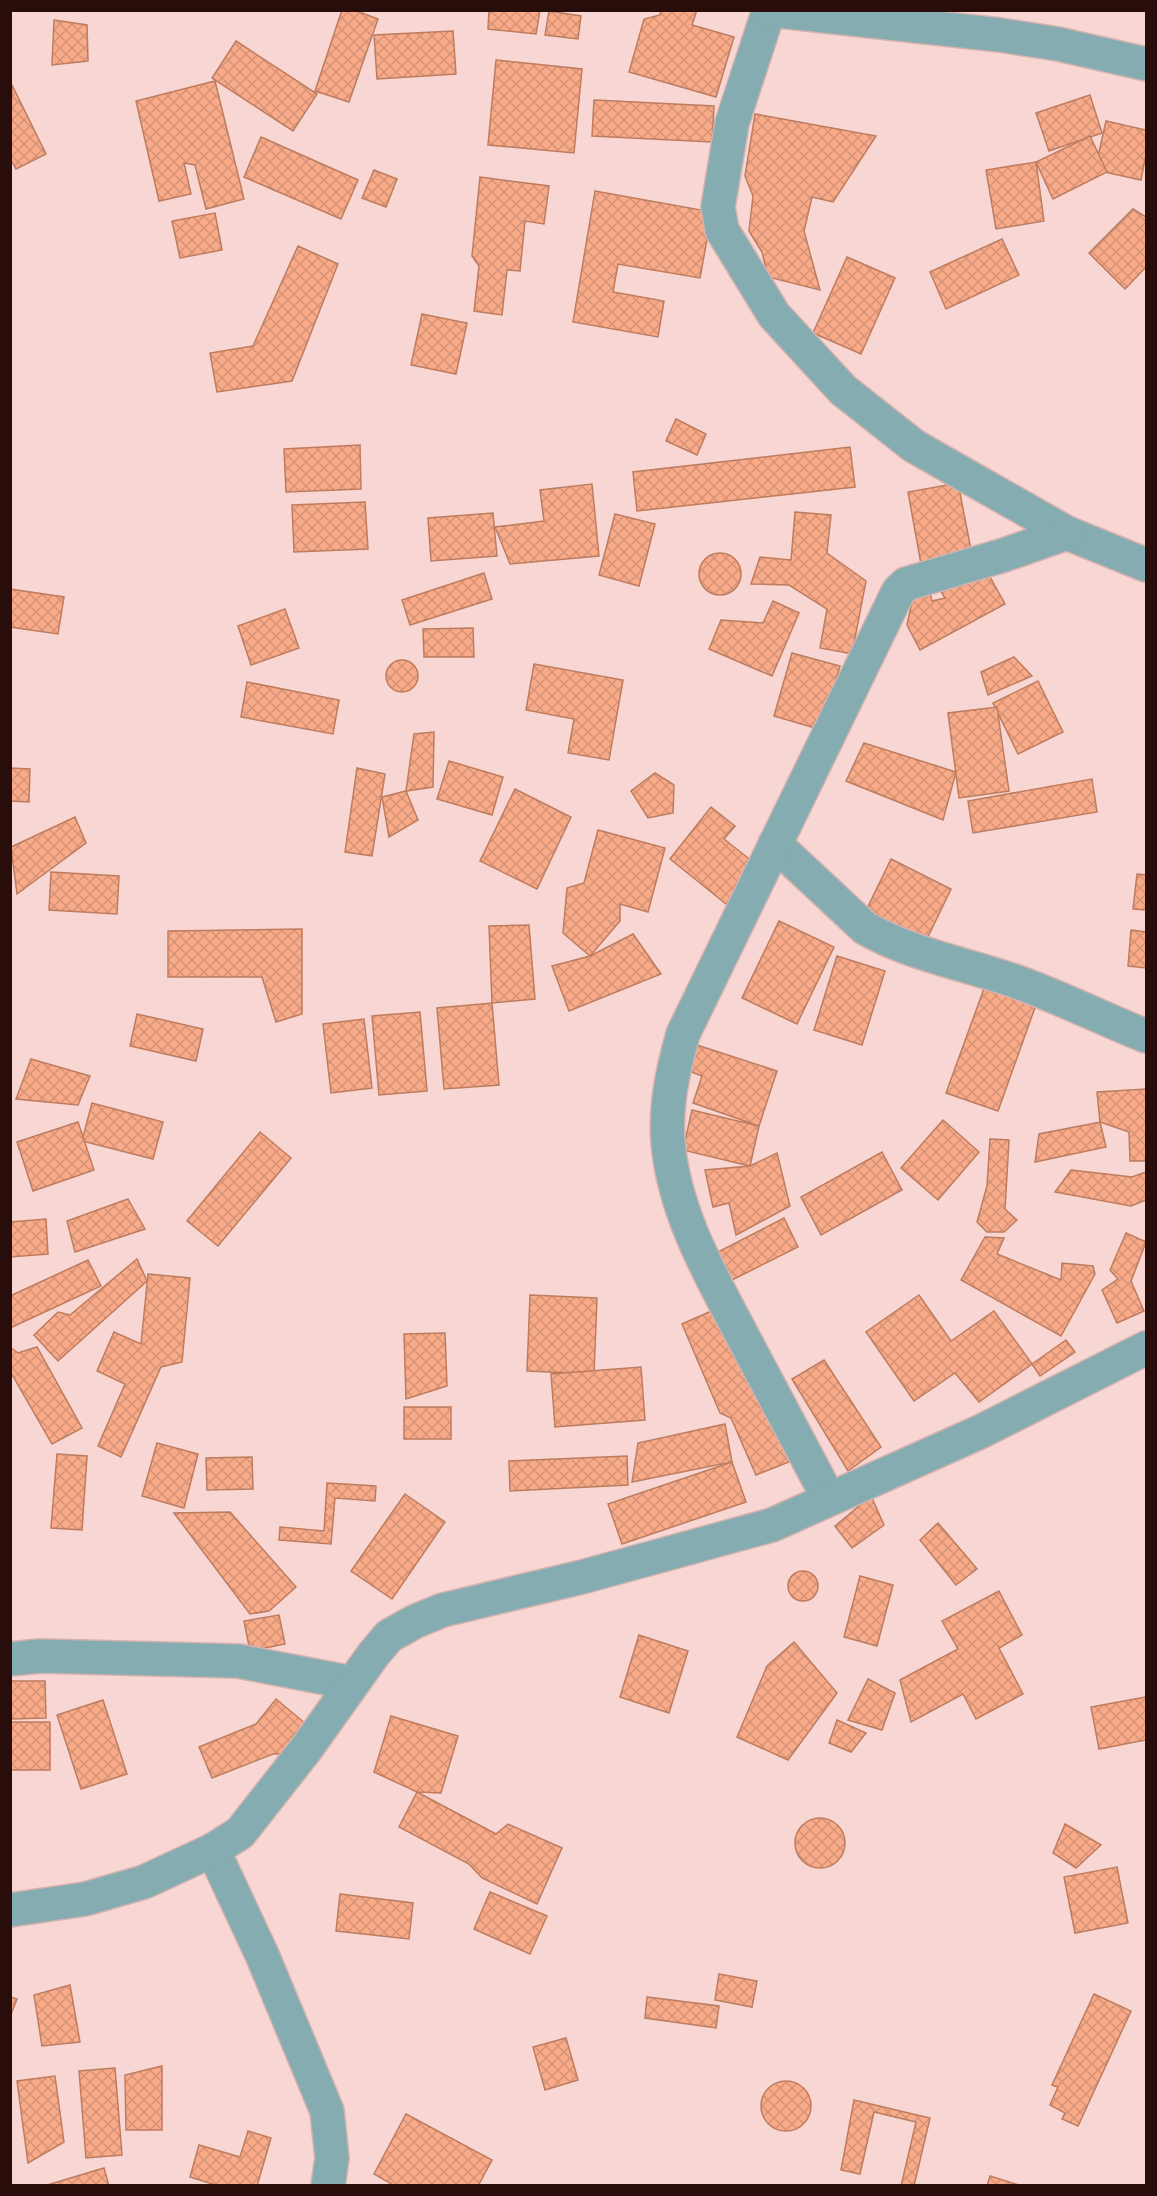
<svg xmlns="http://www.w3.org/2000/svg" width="1157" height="2196" font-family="'Open Sans',sans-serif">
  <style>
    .building { fill: url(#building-cross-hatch); stroke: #be7c5f; stroke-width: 1.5 }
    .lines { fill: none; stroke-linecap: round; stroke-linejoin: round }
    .minor-casing { stroke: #d2b2af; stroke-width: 36 }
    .minor { stroke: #85acb0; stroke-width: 33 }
  </style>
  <defs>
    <pattern id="building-cross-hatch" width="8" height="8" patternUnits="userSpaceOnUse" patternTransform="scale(1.5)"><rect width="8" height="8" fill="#f9ab89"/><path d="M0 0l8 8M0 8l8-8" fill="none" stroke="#d59275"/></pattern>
  </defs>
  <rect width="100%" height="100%" fill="#f7d6d3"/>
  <g class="building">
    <polygon points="342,10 354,10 378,19 349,102 315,91"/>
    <polygon points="489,10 540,10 536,34 488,29"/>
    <polygon points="661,10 697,10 692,25 734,37 716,97 629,72 644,19 660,15"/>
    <polygon points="549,11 581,16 578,39 545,35"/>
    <polygon points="54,20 87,25 88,61 52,65"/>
    <polygon points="453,31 456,74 377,79 374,35"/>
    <polygon points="236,41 317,94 293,131 212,78"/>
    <polygon points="496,60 582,69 574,153 488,145"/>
    <polygon points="215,81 244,199 206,209 195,165 184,163 191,194 159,201 136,101"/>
    <polygon points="12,85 46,154 16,169 10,158"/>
    <polygon points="1090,95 1102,133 1049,151 1036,113"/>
    <polygon points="594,100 714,106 712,142 592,136"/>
    <polygon points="755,114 876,136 833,202 812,197 804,231 820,290 768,277 762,252 749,231 753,196 745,176"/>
    <polygon points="1106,121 1146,130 1146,154 1141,180 1095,170"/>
    <polygon points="1090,136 1107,172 1053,199 1036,162"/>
    <polygon points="261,137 358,180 341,219 244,177"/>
    <polygon points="1036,162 1044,221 996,229 986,170"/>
    <polygon points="374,170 397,179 386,207 362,198"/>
    <polygon points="480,177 549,186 544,224 525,221 520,271 507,270 502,315 474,311 479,266 472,256"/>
    <polygon points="595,191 712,212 700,278 618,264 613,292 664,301 658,337 573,322"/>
    <polygon points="1133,209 1146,217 1146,267 1125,289 1089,253"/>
    <polygon points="215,213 222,250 180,258 172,221"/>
    <polygon points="1002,239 1019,275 946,309 930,272"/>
    <polygon points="298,246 338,264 292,381 217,392 210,353 253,346"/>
    <polygon points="847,257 895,278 861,354 813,333"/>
    <polygon points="422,314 467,323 456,374 411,365"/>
    <polygon points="676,419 706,434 697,455 666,441"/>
    <polygon points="360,445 361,489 286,492 284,449"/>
    <polygon points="850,447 855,487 637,511 633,472"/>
    <polygon points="958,483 972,555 921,564 908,492"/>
    <polygon points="592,484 599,556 510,564 495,527 544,521 540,490"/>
    <polygon points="365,502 368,549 294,552 292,505"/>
    <polygon points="795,512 831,515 827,553 866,581 852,654 820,648 827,609 789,585 751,584 760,557 791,560"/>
    <polygon points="493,513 497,556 431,561 428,518"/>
    <polygon points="615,514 655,524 639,586 599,575"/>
    <circle cx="720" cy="574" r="21"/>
    <polygon points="484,573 492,599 410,625 402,600"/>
    <polygon points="989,575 1005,604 920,650 907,625 912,602 911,595 929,589 932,601 945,598 939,588"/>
    <polygon points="10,589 64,597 58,634 10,627"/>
    <polygon points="773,601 799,613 772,676 709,649 721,620 763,623"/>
    <polygon points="285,609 299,648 251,665 238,626"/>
    <polygon points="473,628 474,657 424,657 423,629"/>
    <polygon points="792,653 840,666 822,730 774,716"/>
    <polygon points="1014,657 1032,676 988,695 981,672"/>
    <circle cx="402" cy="676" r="16"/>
    <polygon points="534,664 623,680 609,760 568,753 574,719 526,710"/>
    <polygon points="1038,681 1063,732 1018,754 993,703"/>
    <polygon points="247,682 339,700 333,734 241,717"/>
    <polygon points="997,707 1009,791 959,798 948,713"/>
    <polygon points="434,732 433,787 406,791 414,734"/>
    <polygon points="864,743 956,772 943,820 846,781"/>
    <polygon points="449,761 503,777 492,815 437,799"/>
    <polygon points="10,768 30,769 29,802 10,801"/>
    <polygon points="357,768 385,774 372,856 345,852"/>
    <polygon points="655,773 674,785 673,813 648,818 631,791"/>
    <polygon points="1092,779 1097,812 973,833 968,801"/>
    <polygon points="515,789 571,817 537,889 480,861"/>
    <polygon points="406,791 418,820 389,837 382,797"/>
    <polygon points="711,807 735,826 724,839 757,865 726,904 670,859"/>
    <polygon points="75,817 86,843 17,894 11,847"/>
    <polygon points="598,830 665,848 648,912 620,904 620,921 590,956 563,933 567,888 584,883"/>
    <polygon points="891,859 951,889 924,945 864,915"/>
    <polygon points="51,872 119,876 117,914 49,910"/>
    <polygon points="1137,874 1146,875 1146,910 1133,909"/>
    <polygon points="779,921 834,947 797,1024 742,998"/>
    <polygon points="529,925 535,999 492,1003 489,926"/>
    <polygon points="302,929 302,1014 276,1022 262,977 168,977 168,931"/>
    <polygon points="1131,930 1146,932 1146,968 1128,966"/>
    <polygon points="633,934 661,974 569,1011 552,966 590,956"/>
    <polygon points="837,956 885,971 862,1045 814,1030"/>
    <polygon points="986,983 1037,1002 998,1111 946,1093"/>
    <polygon points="492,1003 499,1085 444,1089 437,1008"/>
    <polygon points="420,1012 427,1091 379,1095 372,1016"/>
    <polygon points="137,1014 203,1029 196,1061 130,1046"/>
    <polygon points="364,1019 372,1088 331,1093 323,1024"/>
    <polygon points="694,1044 777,1071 759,1126 693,1103 702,1076 686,1070"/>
    <polygon points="31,1059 90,1076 78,1105 16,1099"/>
    <polygon points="1146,1089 1146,1161 1130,1161 1129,1132 1100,1122 1097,1092"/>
    <polygon points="92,1103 163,1122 153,1159 82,1141"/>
    <polygon points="692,1110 759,1126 750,1166 683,1150"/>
    <polygon points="943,1120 979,1152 938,1200 901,1168"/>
    <polygon points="78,1122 94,1170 33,1191 17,1142"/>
    <polygon points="1100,1122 1106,1147 1035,1162 1039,1134"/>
    <polygon points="260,1132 291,1158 218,1246 187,1221"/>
    <polygon points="990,1139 1009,1140 1005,1209 1017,1220 1004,1232 987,1232 977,1222 987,1186"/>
    <polygon points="882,1152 902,1190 821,1235 801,1197"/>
    <polygon points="777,1153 790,1206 736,1235 729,1203 713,1207 705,1170 750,1166"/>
    <polygon points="1071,1170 1132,1177 1146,1172 1146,1200 1131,1206 1055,1192"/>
    <polygon points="128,1199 145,1229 75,1252 67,1221"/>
    <polygon points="784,1218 798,1247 730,1281 716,1253"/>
    <polygon points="46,1219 48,1254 10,1257 10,1222"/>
    <polygon points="1126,1233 1146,1242 1131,1281 1144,1311 1117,1323 1102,1290 1118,1279 1110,1270"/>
    <polygon points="985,1237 1004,1238 997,1254 1061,1280 1062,1263 1093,1266 1095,1274 1061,1336 961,1280"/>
    <polygon points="137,1259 147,1281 58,1361 34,1335 58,1312 70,1315"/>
    <polygon points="88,1260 101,1286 10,1328 10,1296"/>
    <polygon points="148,1274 190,1278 182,1362 161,1367 121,1457 98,1446 125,1384 97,1371 114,1332 141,1344"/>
    <polygon points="530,1295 597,1298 594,1374 527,1371"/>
    <polygon points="919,1295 951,1341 994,1311 1032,1364 1066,1340 1075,1352 1040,1376 1032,1364 979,1402 955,1373 914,1401 866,1332"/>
    <polygon points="725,1305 791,1461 756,1475 731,1418 720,1413 682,1324"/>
    <polygon points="445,1333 447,1386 406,1399 404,1334"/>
    <polygon points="10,1347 18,1353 37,1347 82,1428 52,1444 10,1371"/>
    <polygon points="824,1360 881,1447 848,1471 792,1379"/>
    <polygon points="641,1367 645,1420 555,1427 551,1374"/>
    <rect x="404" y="1407" width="47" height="32"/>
    <polygon points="725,1424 732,1462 632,1482 638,1443"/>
    <polygon points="157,1443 198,1454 184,1508 142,1496"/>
    <polygon points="57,1454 87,1456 82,1530 51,1528"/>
    <polygon points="627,1456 628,1485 510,1491 509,1461"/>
    <polygon points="252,1457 253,1489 207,1490 206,1458"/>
    <polygon points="732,1462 746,1502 622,1544 608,1504"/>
    <polygon points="327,1483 376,1486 375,1501 335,1498 331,1544 279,1540 280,1527 324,1531"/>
    <polygon points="405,1494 445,1522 392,1599 351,1571"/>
    <polygon points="871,1496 884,1525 852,1548 835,1526"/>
    <polygon points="230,1512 296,1587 269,1611 250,1614 174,1513"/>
    <polygon points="938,1523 977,1569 956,1585 920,1540"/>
    <circle cx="803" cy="1586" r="15"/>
    <polygon points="860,1576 893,1585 877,1646 844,1637"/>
    <polygon points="999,1591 1022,1635 999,1648 1023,1694 976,1719 963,1694 911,1722 900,1680 958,1649 942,1621"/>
    <polygon points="279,1615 285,1644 250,1651 244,1621"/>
    <polygon points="639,1635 688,1651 669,1713 620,1697"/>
    <polygon points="794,1642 837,1693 788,1760 737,1737 767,1666"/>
    <polygon points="868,1679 895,1693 882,1730 848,1720"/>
    <polygon points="10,1681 45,1681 46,1718 10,1719"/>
    <polygon points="1146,1697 1146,1740 1099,1749 1091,1707"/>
    <polygon points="276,1699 306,1724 281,1754 273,1754 212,1778 199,1747 256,1724"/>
    <polygon points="103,1700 127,1774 81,1789 57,1715"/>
    <polygon points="391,1716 458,1736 441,1793 417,1792 374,1772"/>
    <polygon points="837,1720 866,1733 851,1752 829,1743"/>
    <rect x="10" y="1722" width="40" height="48"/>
    <polygon points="417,1792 496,1834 508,1824 562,1848 537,1904 482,1878 469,1864 399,1827"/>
    <circle cx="820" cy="1843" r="25"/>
    <polygon points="1065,1824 1101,1845 1076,1868 1053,1853"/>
    <polygon points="1117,1867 1128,1923 1075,1933 1064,1877"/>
    <polygon points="490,1892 547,1916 530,1954 474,1929"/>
    <polygon points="340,1894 413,1903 409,1939 336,1931"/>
    <polygon points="719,1974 757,1981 752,2007 715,2000"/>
    <polygon points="70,1985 80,2042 42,2046 34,1995"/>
    <polygon points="1094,1994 1131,2011 1078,2126 1062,2119 1065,2113 1050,2105 1058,2087 1052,2085"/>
    <polygon points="10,1997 17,1999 10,2017"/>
    <polygon points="647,1997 719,2006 716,2028 645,2018"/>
    <polygon points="566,2038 578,2080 545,2090 533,2047"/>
    <polygon points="162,2066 162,2130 126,2130 125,2075"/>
    <polygon points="115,2068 122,2155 86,2158 79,2071"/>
    <polygon points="55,2076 64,2142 28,2163 17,2081"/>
    <circle cx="786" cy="2106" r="25"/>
    <polygon points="854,2100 930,2118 914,2186 901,2186 916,2122 874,2112 860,2174 841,2170"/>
    <polygon points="406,2114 492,2160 478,2186 395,2186 374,2174"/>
    <polygon points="248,2131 271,2138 257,2186 219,2186 190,2177 199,2145 240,2157"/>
    <polygon points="104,2168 109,2186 44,2186"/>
    <polygon points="990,2176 1022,2186 987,2186"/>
  </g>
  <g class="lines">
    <defs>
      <g id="minor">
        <polyline points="769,10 732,123 718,207 722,230 774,315 843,390 914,446 1067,533 1146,565"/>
        <polyline points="770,10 1000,35 1058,44 1146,64"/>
        <path d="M 775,844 L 865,928 C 914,956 968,964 1020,983 C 1063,999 1104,1019 1146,1036"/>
        <path d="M 829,1499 C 800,1445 772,1391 743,1337 C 711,1276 674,1213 668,1142 C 665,1105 673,1070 683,1034 L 898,592 L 906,584 L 1004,555 L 1067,533"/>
        <polyline points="10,1659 40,1656 238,1661 352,1683"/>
        <polyline points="213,1850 263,1957 327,2111 332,2158 328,2186"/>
        <polyline points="10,1910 85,1899 144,1882 213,1850 240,1833 306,1749 373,1655 389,1636 416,1621 443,1610 582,1577 772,1525 982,1431 1146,1348"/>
      </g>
    </defs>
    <use href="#minor" class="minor-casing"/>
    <use href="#minor" class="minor"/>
  </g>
  <rect width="1157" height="2196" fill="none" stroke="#280d0b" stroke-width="24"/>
</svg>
